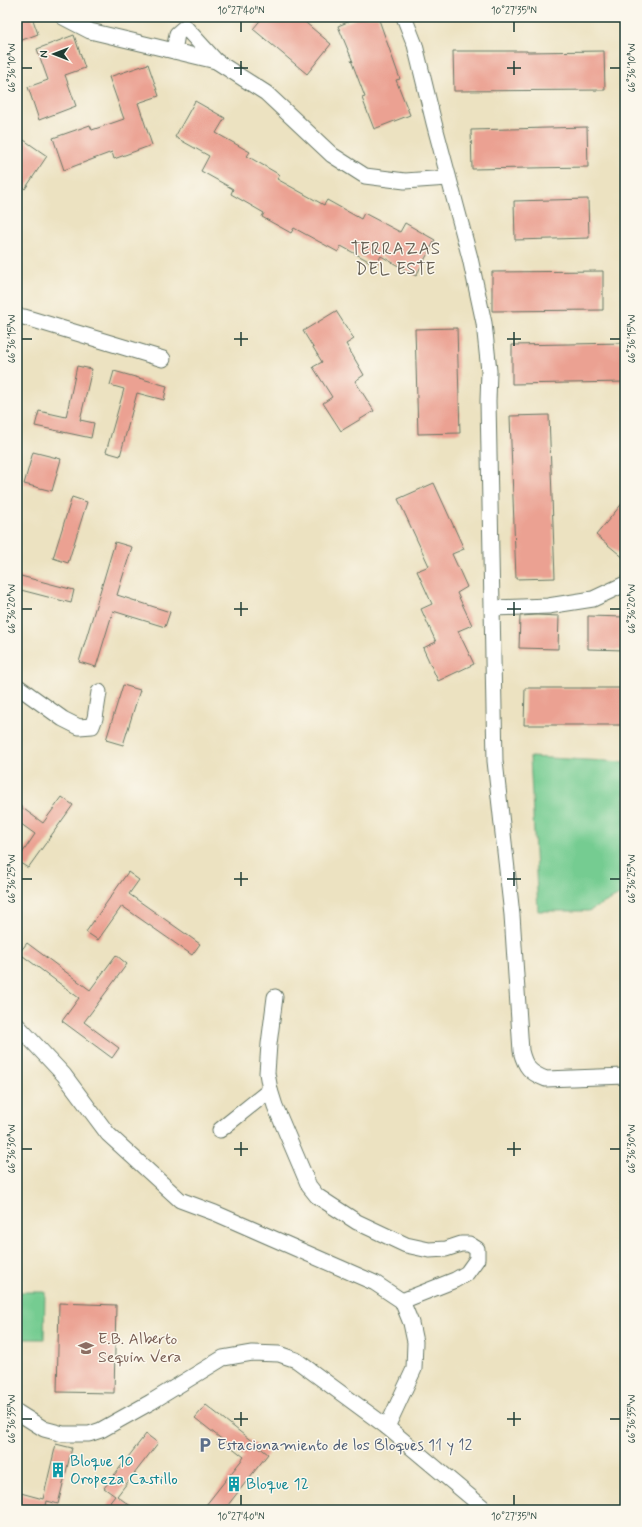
<svg xmlns="http://www.w3.org/2000/svg" width="642" height="1527" font-family="Mynerve,sans-serif">
  <style>
    .green { fill: #75cc91; stroke: #4a8462 }
    .building { fill: #eba192 }
    .lines { fill: none; stroke-linecap: round; stroke-linejoin: round }
    .minor-casing { stroke: #677765; stroke-width: 17 }
    .minor { stroke: #fff; stroke-width: 15 }
    .ticks { fill: none; stroke: #1f3d34; stroke-width: 1.5 }
    .labels { text-anchor: middle; dominant-baseline: central; stroke-width: 3; stroke-linejoin: round; paint-order: stroke }
    .education-label { font-size: 16px; fill: #785e54; stroke: #fbf7ec; text-anchor: start }
    .service-label { font-size: 16px; fill: #4e5e75; stroke: #fbf7ec; text-anchor: start }
    .culture-label { font-size: 16px; fill: #0d838f; stroke: #fbf7ec; text-anchor: start }
    .neighbourhood-label { font-size: 17px; letter-spacing: 1px; fill: #666055; stroke: #fbf7ec }
    .neatline { fill: none; stroke: #1f3d34; stroke-width: 1.5 }
    .ticks-label { font-size: 10px; text-anchor: middle; fill: #1f3d34 }
  </style>
  <rect width="100%" height="100%" fill="#fbf7ec"/>
  <filter id="ink" filterUnits="userSpaceOnUse"><feTurbulence type="fractalNoise" baseFrequency=".025" numOctaves="2"/><feDisplacementMap in="SourceGraphic" scale="8" xChannelSelector="R" yChannelSelector="G"/><feConvolveMatrix kernelMatrix="1 2 1 2 8 2 1 2 1" color-interpolation-filters="sRGB"/></filter>
  <filter id="wash" filterUnits="userSpaceOnUse"><feTurbulence type="fractalNoise" baseFrequency=".012" numOctaves="4" result="noise"/><feDisplacementMap in="SourceGraphic" scale="16" xChannelSelector="R" yChannelSelector="G"/><feGaussianBlur stdDeviation="0.9" result="paint"/><feColorMatrix in="noise" values="0 0 0 0 0 0 0 0 0 0 0 0 0 0 0 0 0 1.4 0 .05"/><feComposite in="paint" operator="in"/></filter>
  <g filter="url(#wash)">
    <rect width="100%" height="100%" fill="#ece2c1"/>
    <g class="green">
      <polygon points="530,757 625,762 625,892 589,911 538,911"/>
      <polygon points="20,1292 45,1292 44,1339 19,1339"/>
    </g>
    <g id="blocks">
      <g class="building">
        <polygon points="17,17 32,17 38,34 17,42"/>
        <polygon points="263,17 299,17 331,44 307,74 253,29"/>
        <polygon points="360,17 378,17 400,79 396,80 410,115 374,129 362,98 365,97 351,60 353,62 338,26"/>
        <polygon points="74,35 85,68 65,75 76,106 39,120 28,87 48,80 37,49"/>
        <polygon points="453,51 527,51 527,52 604,51 605,90 454,91"/>
        <polygon points="148,64 159,96 138,103 152,145 114,159 112,152 64,170 53,138 90,125 92,130 124,119 109,77"/>
        <polygon points="195,101 225,118 216,133 250,152 247,156 280,175 277,179 324,205 327,200 361,219 364,213 400,232 405,223 435,240 416,276 381,256 376,265 341,246 338,252 294,228 291,233 262,217 264,213 231,194 233,189 201,171 209,156 175,137"/>
        <polygon points="587,127 588,167 472,169 471,130"/>
        <polygon points="21,138 47,156 25,189 17,183 17,143"/>
        <polygon points="588,199 589,238 515,240 514,201"/>
        <polygon points="603,271 603,310 492,311 492,272"/>
        <polygon points="336,311 354,339 346,344 364,375 355,381 374,411 341,431 323,403 332,397 313,367 322,362 303,331"/>
        <polygon points="457,328 460,433 418,434 415,329"/>
        <polygon points="625,343 625,382 512,384 512,345"/>
        <polygon points="77,366 92,369 80,420 94,423 91,438 35,426 39,411 66,417"/>
        <polygon points="114,371 167,386 164,400 137,393 120,456 106,452 124,389 110,385"/>
        <polygon points="549,415 555,578 516,579 510,416"/>
        <polygon points="33,452 61,459 52,491 24,484"/>
        <polygon points="434,483 464,549 452,554 467,587 457,593 472,625 458,631 474,664 438,681 423,648 436,642 421,609 432,604 417,571 429,566 398,499"/>
        <polygon points="72,497 87,502 68,563 53,558"/>
        <polygon points="625,500 625,559 596,535"/>
        <polygon points="115,542 132,547 117,595 170,612 165,627 113,611 96,667 79,662"/>
        <polygon points="17,575 74,590 71,603 17,589"/>
        <polygon points="537,615 559,616 558,649 519,648 520,616"/>
        <polygon points="588,616 625,617 625,650 588,649"/>
        <polygon points="123,685 140,690 123,745 106,740"/>
        <polygon points="525,688 625,688 625,725 524,725"/>
        <polygon points="62,797 73,805 28,868 17,861 35,834 17,821 17,804 43,823"/>
        <polygon points="128,872 139,880 129,894 200,944 192,955 122,906 98,940 86,932"/>
        <polygon points="27,943 90,990 116,955 127,964 84,1022 119,1048 112,1058 62,1021 79,998 19,953"/>
        <polygon points="59,1303 116,1305 114,1393 57,1392"/>
        <polygon points="206,1405 268,1454 224,1510 202,1510 244,1457 195,1418"/>
        <polygon points="146,1434 158,1443 117,1496 136,1510 104,1510 115,1496 104,1488"/>
        <polygon points="56,1444 72,1448 58,1504 47,1501 45,1510 28,1510 17,1507 17,1492 43,1499"/>
      </g>
    </g>
  </g>
  <g filter="url(#ink)">
    <use href="#blocks" fill-opacity="0" stroke="#677765" stroke-width="1"/>
    <g class="lines">
      <defs>
        <g id="minor">
          <polyline points="63,17 90,31 216,61"/>
          <path d="M 404,17 L 415,45 L 434,123 L 470,258 L 484,323 L 489,371 L 488,401 L 495,761 L 512,915 L 521,1051 C 525,1067 530,1073 546,1079 L 625,1076"/>
          <polyline points="174,51 177,34 185,27 216,61 266,93 332,155 365,176 405,181 448,178"/>
          <polyline points="17,317 24,317 163,359"/>
          <polyline points="493,608 548,606 593,599 625,584"/>
          <polyline points="17,686 63,719 79,727 92,726 95,718 99,692"/>
          <polyline points="275,997 269,1044 267,1073 270,1090 275,1106 309,1186 317,1196 357,1222 406,1245 429,1250 446,1249 461,1244 469,1244 477,1249 477,1259 467,1273 455,1280 402,1301"/>
          <polyline points="17,1025 64,1075 108,1134 180,1200 215,1213 375,1283 402,1301 411,1323 415,1342 414,1369 387,1427"/>
          <polyline points="220,1130 270,1090"/>
          <polyline points="17,1412 44,1429 63,1434 89,1434 101,1430 151,1402 223,1358 252,1353 279,1354 296,1360 387,1427 486,1510"/>
        </g>
      </defs>
      <use href="#minor" class="minor-casing"/>
      <use href="#minor" class="minor"/>
    </g>
  </g>
  <path class="ticks" d="M 241,22 L 241,32M 514,22 L 514,32M 241,61 L 241,75M 514,61 L 514,75M 22,68 L 32,68M 234,68 L 248,68M 507,68 L 521,68M 610,68 L 620,68M 241,332 L 241,346M 514,332 L 514,346M 22,339 L 32,339M 234,339 L 248,339M 507,339 L 521,339M 610,339 L 620,339M 241,602 L 241,616M 514,602 L 514,616M 22,609 L 32,609M 234,609 L 248,609M 507,609 L 521,609M 610,609 L 620,609M 241,872 L 241,886M 514,872 L 514,886M 22,879 L 32,879M 234,879 L 248,879M 507,879 L 521,879M 610,879 L 620,879M 241,1142 L 241,1156M 514,1142 L 514,1156M 22,1149 L 32,1149M 234,1149 L 248,1149M 507,1149 L 521,1149M 610,1149 L 620,1149M 241,1412 L 241,1426M 514,1412 L 514,1426M 22,1419 L 32,1419M 234,1419 L 248,1419M 507,1419 L 521,1419M 610,1419 L 620,1419M 241,1495 L 241,1505M 514,1495 L 514,1505"/>
  <defs>
    <symbol id="school-bare" viewBox="-9 -9 18 18"><path d="M0-5L7-2L0 1L-7-2ZM-4 1L0 2.5L4 1V4Q0 6-4 4Z" fill="#8d6e63" stroke="#fbf7ec" stroke-width="2.5" paint-order="stroke"/></symbol>
    <symbol id="parking-bare" viewBox="-9 -9 18 18"><path d="M-3.5-5.5H1a3.5 3.5 0 0 1 0 7H-1V5.5H-3.5ZM-1-3.4V-.6H.8a1.4 1.4 0 0 0 0-2.8Z" fill="#5c6f8a" stroke="#fbf7ec" stroke-width="2.5" paint-order="stroke"/></symbol>
    <symbol id="building-bare" viewBox="-9 -9 18 18"><path d="M-4-6H4V6H1V3H-1V6H-4ZM-2.5-4.3h1.7v1.8h-1.7ZM.8-4.3h1.7v1.8H.8ZM-2.5-1h1.7V.8h-1.7ZM.8-1h1.7V.8H.8Z" fill="#0f9aa8" stroke="#fbf7ec" stroke-width="2.5" paint-order="stroke"/></symbol>
  </defs>
  <g fill-rule="evenodd">
    <use href="#school-bare" x="75" y="1337" width="22" height="22"/>
    <use href="#parking-bare" x="194" y="1434" width="22" height="22"/>
    <use href="#building-bare" x="47" y="1459" width="22" height="22"/>
    <use href="#building-bare" x="223" y="1473" width="22" height="22"/>
  </g>
  <g class="labels">
    <g class="education-label">
      <text x="98" y="1339">E.B. Alberto<tspan x="98" dy="18">Sequin Vera</tspan></text>
    </g>
    <g class="service-label">
      <text x="217" y="1445">Estacionamiento de los Bloques 11 y 12</text>
    </g>
    <g class="culture-label">
      <text x="70" y="1461">Bloque 10<tspan x="70" dy="18">Oropeza Castillo</tspan></text>
      <text x="246" y="1484">Bloque 12</text>
    </g>
    <g class="neighbourhood-label">
      <text x="396" y="249">TERRAZAS<tspan x="396" dy="20">DEL ESTE</tspan></text>
    </g>
  </g>
  <rect width="642" height="1527" fill="none" stroke="#fbf7ec" stroke-width="44"/>
  <g transform="translate(54 54) rotate(270)" stroke="#fbf7ec" stroke-width="3" paint-order="stroke">
  <path d="M0-3L7 15L0 10L-7 15Z" fill="#1f3d34"/>
  <text y="-6" font-size="11" font-weight="bold" text-anchor="middle" fill="#1f3d34">N</text>
  </g>
  <rect x="22" y="22" width="598" height="1483" class="neatline"/>
  <g class="ticks-label">
    <text x="241" y="14">10°27'40"N</text>
    <text x="514" y="14">10°27'35"N</text>
    <text transform="translate(631 68) rotate(-90)" y="4">66°36'10"W</text>
    <text transform="translate(11 68) rotate(-90)" y="4">66°36'10"W</text>
    <text transform="translate(631 339) rotate(-90)" y="4">66°36'15"W</text>
    <text transform="translate(11 339) rotate(-90)" y="4">66°36'15"W</text>
    <text transform="translate(631 609) rotate(-90)" y="4">66°36'20"W</text>
    <text transform="translate(11 609) rotate(-90)" y="4">66°36'20"W</text>
    <text transform="translate(631 879) rotate(-90)" y="4">66°36'25"W</text>
    <text transform="translate(11 879) rotate(-90)" y="4">66°36'25"W</text>
    <text transform="translate(11 1149) rotate(-90)" y="4">66°36'30"W</text>
    <text transform="translate(631 1149) rotate(-90)" y="4">66°36'30"W</text>
    <text transform="translate(631 1419) rotate(-90)" y="4">66°36'35"W</text>
    <text transform="translate(11 1419) rotate(-90)" y="4">66°36'35"W</text>
    <text x="241" y="1520">10°27'40"N</text>
    <text x="514" y="1520">10°27'35"N</text>
  </g>
</svg>
